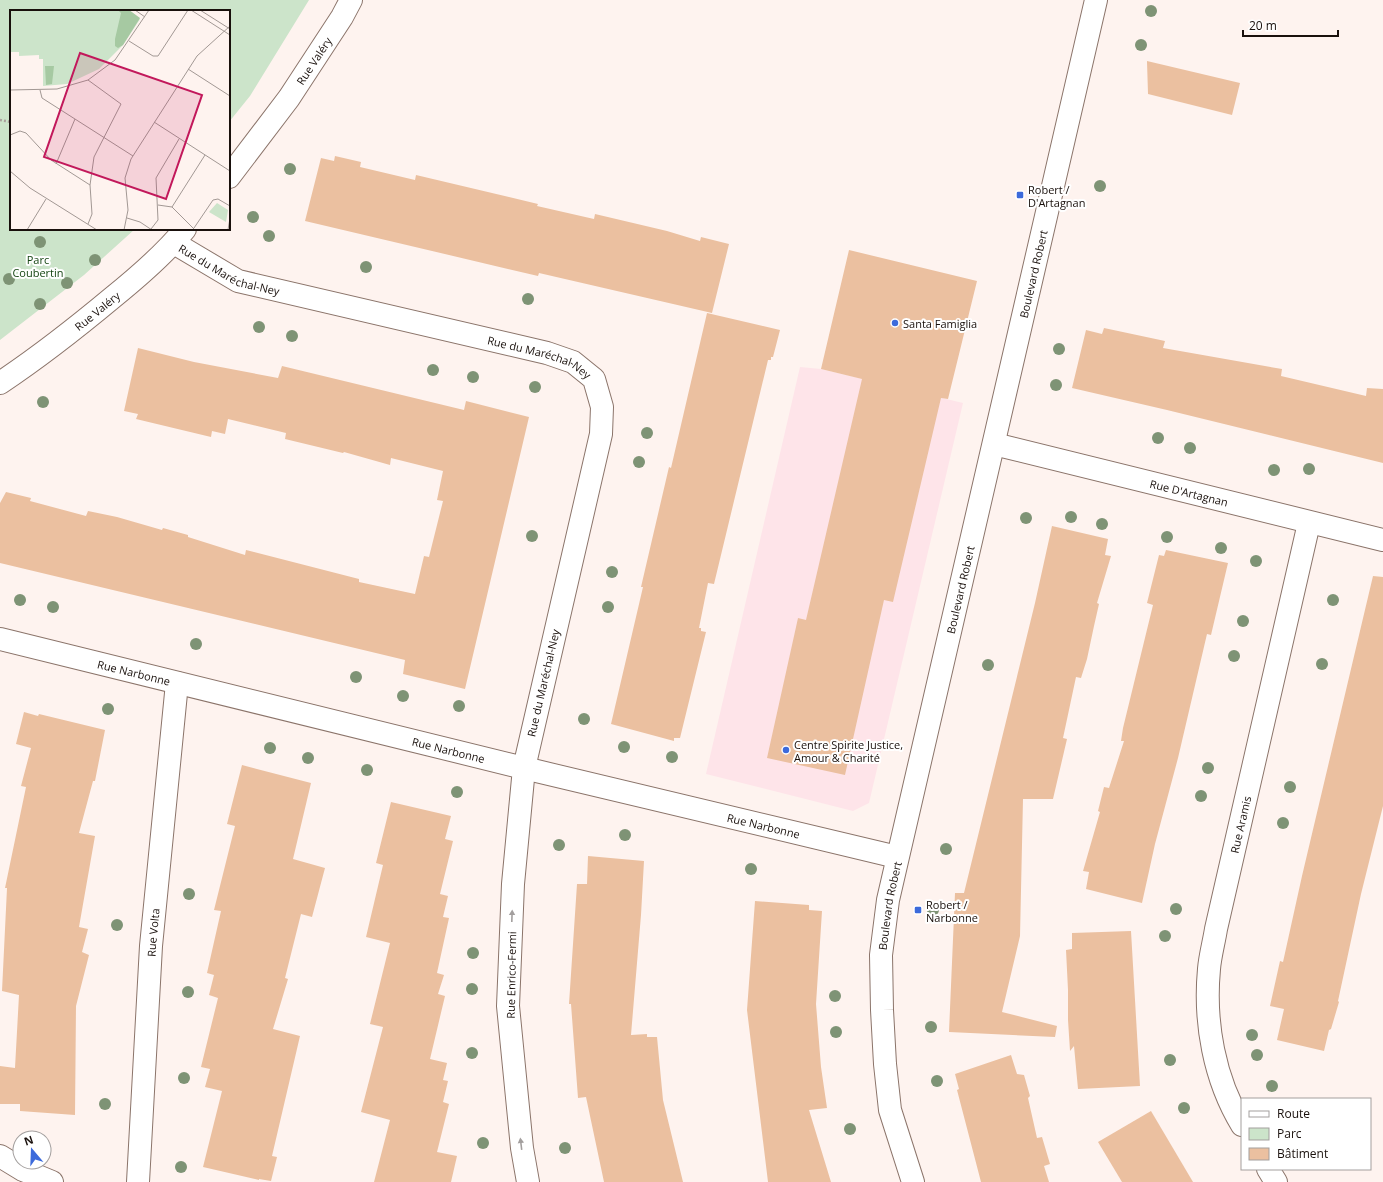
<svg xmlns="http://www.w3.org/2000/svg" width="1383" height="1182" font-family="'Open Sans',sans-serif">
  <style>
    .commercial { fill: #fee4e9 }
    .green { fill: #cce4ca }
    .building { fill: #ebc0a0 }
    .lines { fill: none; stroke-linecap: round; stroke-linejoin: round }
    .minor-casing { stroke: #8b746a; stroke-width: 24 }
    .tertiary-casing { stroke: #8b746a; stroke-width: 24 }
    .path { stroke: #aaa09c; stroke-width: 2.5; stroke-dasharray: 2 2; stroke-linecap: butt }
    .minor { stroke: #fff; stroke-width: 22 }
    .tertiary { stroke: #fff; stroke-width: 22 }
    .tree { fill: #7e9375 }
    .oneway { fill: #a39f9e }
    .poi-dot { fill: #3c6adb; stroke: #fff; stroke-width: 1.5 }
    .labels { text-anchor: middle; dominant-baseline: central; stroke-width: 4; stroke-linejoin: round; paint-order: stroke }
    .street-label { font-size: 11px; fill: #19100c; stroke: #fff }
    .poi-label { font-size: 11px; fill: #19100c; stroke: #fff; text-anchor: start }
    .park-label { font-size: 11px; fill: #154512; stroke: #fff }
    .inset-road { fill: none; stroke: #a29894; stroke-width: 1 }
    .view { fill: #c2185b; fill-opacity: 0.15; stroke: #c2185b; stroke-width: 2 }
    .inset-edge { fill: none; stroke: #19100c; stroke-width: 2 }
  </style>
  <rect width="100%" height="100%" fill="#fef3ef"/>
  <polygon class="commercial" points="800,367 821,369 963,403 869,803 853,811 706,774"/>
  <polygon class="green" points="0,0 309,0 250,96 229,122 229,11 11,11 11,229 135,229 84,275 0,340"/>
  <g class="building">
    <polygon points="1147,61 1240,83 1232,115 1148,94"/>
    <polygon points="335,156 361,162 360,167 415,180 416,175 538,204 537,206 594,219 595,214 667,231 700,241 701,237 729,244 712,313 539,273 538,276 305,221 321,158 334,161"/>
    <polygon points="849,250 977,281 948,399 941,398 893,602 884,600 845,775 767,758 798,618 806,620 862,379 821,369"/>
    <polygon points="707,313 780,330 773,357 771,357 771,360 768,360 714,584 708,583 699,628 701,628 701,631 706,632 680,738 674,738 674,741 611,724 643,587 641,587 669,467 671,468"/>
    <polygon points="1104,328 1165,341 1163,348 1282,369 1281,376 1366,396 1367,388 1383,389 1383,463 1167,410 1072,388 1086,330 1102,334"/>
    <polygon points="138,348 194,362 278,378 282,366 464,410 466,401 529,417 465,689 403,674 405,660 0,563 0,503 6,492 31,498 30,501 86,516 88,511 117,517 162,530 163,528 188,535 188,537 245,555 246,550 359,579 359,582 415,594 424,556 429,557 443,501 437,500 443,471 391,458 390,465 344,452 343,453 285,439 286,433 228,419 225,434 212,431 211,437 136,419 138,414 124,411"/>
    <polygon points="1052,526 1108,539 1105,555 1111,556 1097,603 1099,604 1094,626 1087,659 1081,678 1076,677 1063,738 1067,739 1053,799 1023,799 1020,936 1002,1012 1057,1026 1055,1037 949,1032 955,893 964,893 1035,603"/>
    <polygon points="1166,550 1228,563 1211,635 1207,634 1178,758 1155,844 1142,903 1086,889 1089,872 1083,871 1100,812 1098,811 1104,787 1109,788 1124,741 1121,741 1123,728 1153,605 1147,603 1159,555 1164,556"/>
    <polygon points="1373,576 1383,577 1383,806 1361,894 1338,1001 1339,1002 1331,1029 1329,1030 1324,1051 1277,1040 1284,1009 1270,1006 1280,961 1283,962 1302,876"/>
    <polygon points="24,712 38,716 39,714 105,730 95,781 93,781 79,833 95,836 79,927 88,929 82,952 89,955 76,1006 75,1115 20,1111 20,1104 0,1104 0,1066 15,1068 19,995 2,991 7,888 5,888 26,787 21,786 31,748 16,744"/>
    <polygon points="242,765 311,783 293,859 325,868 312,917 301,914 285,978 288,979 273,1029 300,1036 272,1156 277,1157 271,1181 259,1179 259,1180 203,1167 222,1091 205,1087 210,1069 201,1067 218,998 209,995 214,975 207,973 221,911 214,910 235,826 227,824"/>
    <polygon points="391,802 451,816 445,839 453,841 440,894 448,896 443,917 449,918 437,973 444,975 438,994 445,996 430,1059 447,1063 443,1080 448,1081 443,1102 449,1104 437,1152 457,1156 451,1182 374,1182 390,1120 361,1112 383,1027 370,1024 390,943 366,937 383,865 376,863"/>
    <polygon points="588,856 644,861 641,915 631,1035 647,1034 647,1037 657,1037 663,1100 683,1182 604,1182 586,1097 578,1098 571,1004 569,1004 577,884 587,884"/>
    <polygon points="755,901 809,905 809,910 822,911 816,1004 821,1067 827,1108 809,1110 831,1182 768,1182 747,1010"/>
    <polygon points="1131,931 1140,1086 1078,1089 1074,1046 1070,1051 1068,1020 1068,990 1066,950 1072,949 1072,933"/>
    <polygon points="1011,1055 1017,1074 1024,1075 1030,1096 1028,1098 1037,1138 1042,1137 1050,1164 1044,1166 1049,1182 981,1182 957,1090 959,1089 955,1074"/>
    <polygon points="1151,1111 1193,1182 1122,1182 1098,1142"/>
  </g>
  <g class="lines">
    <defs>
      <g id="minor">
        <path id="s1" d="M 229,177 L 289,98 L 342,17 L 351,0"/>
        <path id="s2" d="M 174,243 L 238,281 L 547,353 L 573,362 L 594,379 L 602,407 L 601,434 L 524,768 L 513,884 L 508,1006 L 522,1148 L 528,1182"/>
        <path id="s3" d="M 0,383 C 39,357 76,328 112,298 C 138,277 164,255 185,229"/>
        <path id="s4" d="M 994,444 L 1383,540"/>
        <path id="s5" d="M 0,639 L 524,768 L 897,857"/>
        <path id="s6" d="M 1242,1125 C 1214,1079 1204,1022 1209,969 C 1210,956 1214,942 1216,929 L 1309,523"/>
        <polyline points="0,1156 23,1170 52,1182"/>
        <polyline points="1268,1169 1276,1182"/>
        <path id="s7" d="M 138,1182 L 151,946 L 177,683"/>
      </g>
      <g id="tertiary">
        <path id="s8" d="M 913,1182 L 890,1110 L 885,1064 L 882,1010 L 881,955 L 888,900 L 1096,0"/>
      </g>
    </defs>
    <use href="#minor" class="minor-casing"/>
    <use href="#tertiary" class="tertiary-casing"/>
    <polyline class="path" points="0,120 11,122"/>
    <use href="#minor" class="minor"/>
    <use href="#tertiary" class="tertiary"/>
  </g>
  <g class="tree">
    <circle cx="1151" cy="11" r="6"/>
    <circle cx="1141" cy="45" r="6"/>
    <circle cx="290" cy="169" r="6"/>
    <circle cx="1100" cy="186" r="6"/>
    <circle cx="253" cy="217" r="6"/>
    <circle cx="269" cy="236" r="6"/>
    <circle cx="40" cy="242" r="6"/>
    <circle cx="95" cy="260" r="6"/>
    <circle cx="366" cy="267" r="6"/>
    <circle cx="9" cy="279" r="6"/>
    <circle cx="67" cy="283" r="6"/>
    <circle cx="528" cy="299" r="6"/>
    <circle cx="40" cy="304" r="6"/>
    <circle cx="259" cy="327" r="6"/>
    <circle cx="292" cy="336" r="6"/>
    <circle cx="1059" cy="349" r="6"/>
    <circle cx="433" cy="370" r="6"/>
    <circle cx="473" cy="377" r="6"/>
    <circle cx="1056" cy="385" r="6"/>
    <circle cx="535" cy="387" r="6"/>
    <circle cx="43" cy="402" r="6"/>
    <circle cx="647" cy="433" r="6"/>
    <circle cx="1158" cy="438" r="6"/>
    <circle cx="1190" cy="448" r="6"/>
    <circle cx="639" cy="462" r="6"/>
    <circle cx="1309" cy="469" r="6"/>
    <circle cx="1274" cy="470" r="6"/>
    <circle cx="1071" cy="517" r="6"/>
    <circle cx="1026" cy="518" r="6"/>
    <circle cx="1102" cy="524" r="6"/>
    <circle cx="532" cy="536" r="6"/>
    <circle cx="1167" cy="537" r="6"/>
    <circle cx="1221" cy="548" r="6"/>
    <circle cx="1256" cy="561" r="6"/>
    <circle cx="612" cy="572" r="6"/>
    <circle cx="20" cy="600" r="6"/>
    <circle cx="1333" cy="600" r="6"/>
    <circle cx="53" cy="607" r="6"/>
    <circle cx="608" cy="607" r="6"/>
    <circle cx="1243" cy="621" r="6"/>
    <circle cx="196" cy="644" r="6"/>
    <circle cx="1234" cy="656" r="6"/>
    <circle cx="1322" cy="664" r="6"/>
    <circle cx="988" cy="665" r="6"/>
    <circle cx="356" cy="677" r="6"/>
    <circle cx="403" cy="696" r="6"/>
    <circle cx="459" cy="706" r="6"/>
    <circle cx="108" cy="709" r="6"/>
    <circle cx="584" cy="719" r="6"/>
    <circle cx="624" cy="747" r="6"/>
    <circle cx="270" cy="748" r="6"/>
    <circle cx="672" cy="757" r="6"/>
    <circle cx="308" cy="758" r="6"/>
    <circle cx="1208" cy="768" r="6"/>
    <circle cx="367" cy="770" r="6"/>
    <circle cx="1290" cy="787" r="6"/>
    <circle cx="457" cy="792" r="6"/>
    <circle cx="1201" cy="796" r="6"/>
    <circle cx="1283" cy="823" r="6"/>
    <circle cx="625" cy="835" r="6"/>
    <circle cx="559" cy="845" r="6"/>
    <circle cx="946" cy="849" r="6"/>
    <circle cx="751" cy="869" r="6"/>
    <circle cx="189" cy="894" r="6"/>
    <circle cx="1176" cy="909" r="6"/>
    <circle cx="933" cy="910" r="6"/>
    <circle cx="117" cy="925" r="6"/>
    <circle cx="1165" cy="936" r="6"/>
    <circle cx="473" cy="953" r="6"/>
    <circle cx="472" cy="989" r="6"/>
    <circle cx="188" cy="992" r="6"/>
    <circle cx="835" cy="996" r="6"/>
    <circle cx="931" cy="1027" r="6"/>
    <circle cx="836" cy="1032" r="6"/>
    <circle cx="1252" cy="1035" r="6"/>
    <circle cx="472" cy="1053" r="6"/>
    <circle cx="1257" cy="1055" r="6"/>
    <circle cx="1170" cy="1060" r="6"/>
    <circle cx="184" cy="1078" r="6"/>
    <circle cx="937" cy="1081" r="6"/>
    <circle cx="1272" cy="1086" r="6"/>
    <circle cx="105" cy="1104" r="6"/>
    <circle cx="1184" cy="1108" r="6"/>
    <circle cx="850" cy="1129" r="6"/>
    <circle cx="483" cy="1143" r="6"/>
    <circle cx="565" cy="1148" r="6"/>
    <circle cx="181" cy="1167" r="6"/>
  </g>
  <defs><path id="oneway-solid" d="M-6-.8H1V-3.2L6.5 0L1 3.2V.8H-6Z"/></defs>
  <g class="oneway">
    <use href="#oneway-solid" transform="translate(512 916) rotate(-88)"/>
    <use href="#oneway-solid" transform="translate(521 1144) rotate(-97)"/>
  </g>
  <g class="poi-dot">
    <rect x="1016" y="191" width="8" height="8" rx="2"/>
    <circle cx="895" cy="323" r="4"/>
    <circle cx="786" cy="750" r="4"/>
    <rect x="914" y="906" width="8" height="8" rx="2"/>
  </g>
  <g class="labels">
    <g class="street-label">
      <text stroke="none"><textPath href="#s1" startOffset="144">Rue Valéry</textPath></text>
      <text stroke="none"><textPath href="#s2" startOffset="62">Rue du Maréchal-Ney</textPath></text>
      <text stroke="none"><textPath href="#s8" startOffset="929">Boulevard Robert</textPath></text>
      <text stroke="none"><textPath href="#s3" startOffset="121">Rue Valéry</textPath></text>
      <text stroke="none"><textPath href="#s2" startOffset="386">Rue du Maréchal-Ney</textPath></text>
      <text stroke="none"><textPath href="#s4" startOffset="201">Rue D'Artagnan</textPath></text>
      <text stroke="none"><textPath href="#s8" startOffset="605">Boulevard Robert</textPath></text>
      <text stroke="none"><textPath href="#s5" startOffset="138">Rue Narbonne</textPath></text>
      <text transform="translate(543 683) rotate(-77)">Rue du Maréchal-Ney</text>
      <text stroke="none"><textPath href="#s5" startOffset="462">Rue Narbonne</textPath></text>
      <text stroke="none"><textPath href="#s5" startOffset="786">Rue Narbonne</textPath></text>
      <text stroke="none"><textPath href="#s6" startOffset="310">Rue Aramis</textPath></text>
      <text stroke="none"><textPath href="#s8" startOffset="281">Boulevard Robert</textPath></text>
      <text stroke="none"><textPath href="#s7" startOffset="250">Rue Volta</textPath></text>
      <text transform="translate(511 975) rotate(-89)">Rue Enrico-Fermi</text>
    </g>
    <g class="poi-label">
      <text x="1028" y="189">Robert /<tspan x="1028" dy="13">D'Artagnan</tspan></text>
      <text x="903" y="323">Santa Famiglia</text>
      <text x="794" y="744">Centre Spirite Justice,<tspan x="794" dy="13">Amour &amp; Charité</tspan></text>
      <text x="926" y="904">Robert /<tspan x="926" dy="13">Narbonne</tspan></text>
    </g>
    <g class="park-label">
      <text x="38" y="259">Parc<tspan x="38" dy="13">Coubertin</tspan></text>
    </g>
  </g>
  <g transform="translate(10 10)">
    <rect width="220" height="220" fill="#fef3ef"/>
    <path d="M 0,0 L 119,0 L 130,9 L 113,35 L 89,59 L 57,74 L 33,76 L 33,49 L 29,49 L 29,45 L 9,46 L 9,42 L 0,42 ZM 207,193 L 218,200 L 216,212 L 199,202 Z" fill="#cce4ca"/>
    <path d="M 108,0 L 119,0 L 130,8 L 113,35 L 108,38 L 105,36 L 105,29 L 111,3 ZM 35,56 L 44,56 L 42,74 L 36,75 Z" fill="#a6c9a2"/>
    <path class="inset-road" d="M 125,0 L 135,7M 181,0 L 220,25M 190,0 L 220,19M 119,31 L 143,46 L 148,46 L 178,0M 178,59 L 220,86M 0,80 L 47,79 L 78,70 L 105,50 L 139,0M 30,80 L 32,88 L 123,146M 144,112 L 220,161M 0,125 L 10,121 L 16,123 L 41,150 L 80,175M 46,154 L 65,109M 0,161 L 20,178 L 87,220M 148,195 L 162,197 L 185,220M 162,197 L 195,145M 117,208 L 130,212 L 142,220M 78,214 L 82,204 L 80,175 L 84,147 L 111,94 L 78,70M 184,218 L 203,190 L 208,189 L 220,196M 141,219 L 148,210 L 146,168 L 169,129M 17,220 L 36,189M 114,220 L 118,200 L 115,168 L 121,149 L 187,46 L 220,16M 218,220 L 220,208"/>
    <path class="view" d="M 70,43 L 192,85 L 156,189 L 34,147 Z"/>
    <rect width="220" height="220" class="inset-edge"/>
  </g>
  <rect x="1241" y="1098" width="130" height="72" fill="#ffffff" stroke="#a39f9e"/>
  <rect x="1249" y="1111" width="20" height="6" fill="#ffffff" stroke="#a39f9e"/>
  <text x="1277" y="1118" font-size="12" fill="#19100c">Route</text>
  <rect x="1249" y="1128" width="20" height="12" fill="#cce4ca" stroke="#a39f9e"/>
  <text x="1277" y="1138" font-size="12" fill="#19100c">Parc</text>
  <rect x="1249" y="1148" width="20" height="12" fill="#ebc0a0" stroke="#a39f9e"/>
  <text x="1277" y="1158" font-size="12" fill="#19100c">Bâtiment</text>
  <g transform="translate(32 1150) rotate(341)"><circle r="19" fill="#ffffff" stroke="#a39f9e"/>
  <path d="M0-3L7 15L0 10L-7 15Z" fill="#3c6adb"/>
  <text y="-6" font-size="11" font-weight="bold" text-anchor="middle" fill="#19100c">N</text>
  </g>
  <path d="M1243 30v6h95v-6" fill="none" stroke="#19100c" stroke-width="2"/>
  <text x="1249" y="30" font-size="12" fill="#19100c" stroke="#ffffff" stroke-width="3" paint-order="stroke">20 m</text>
</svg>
